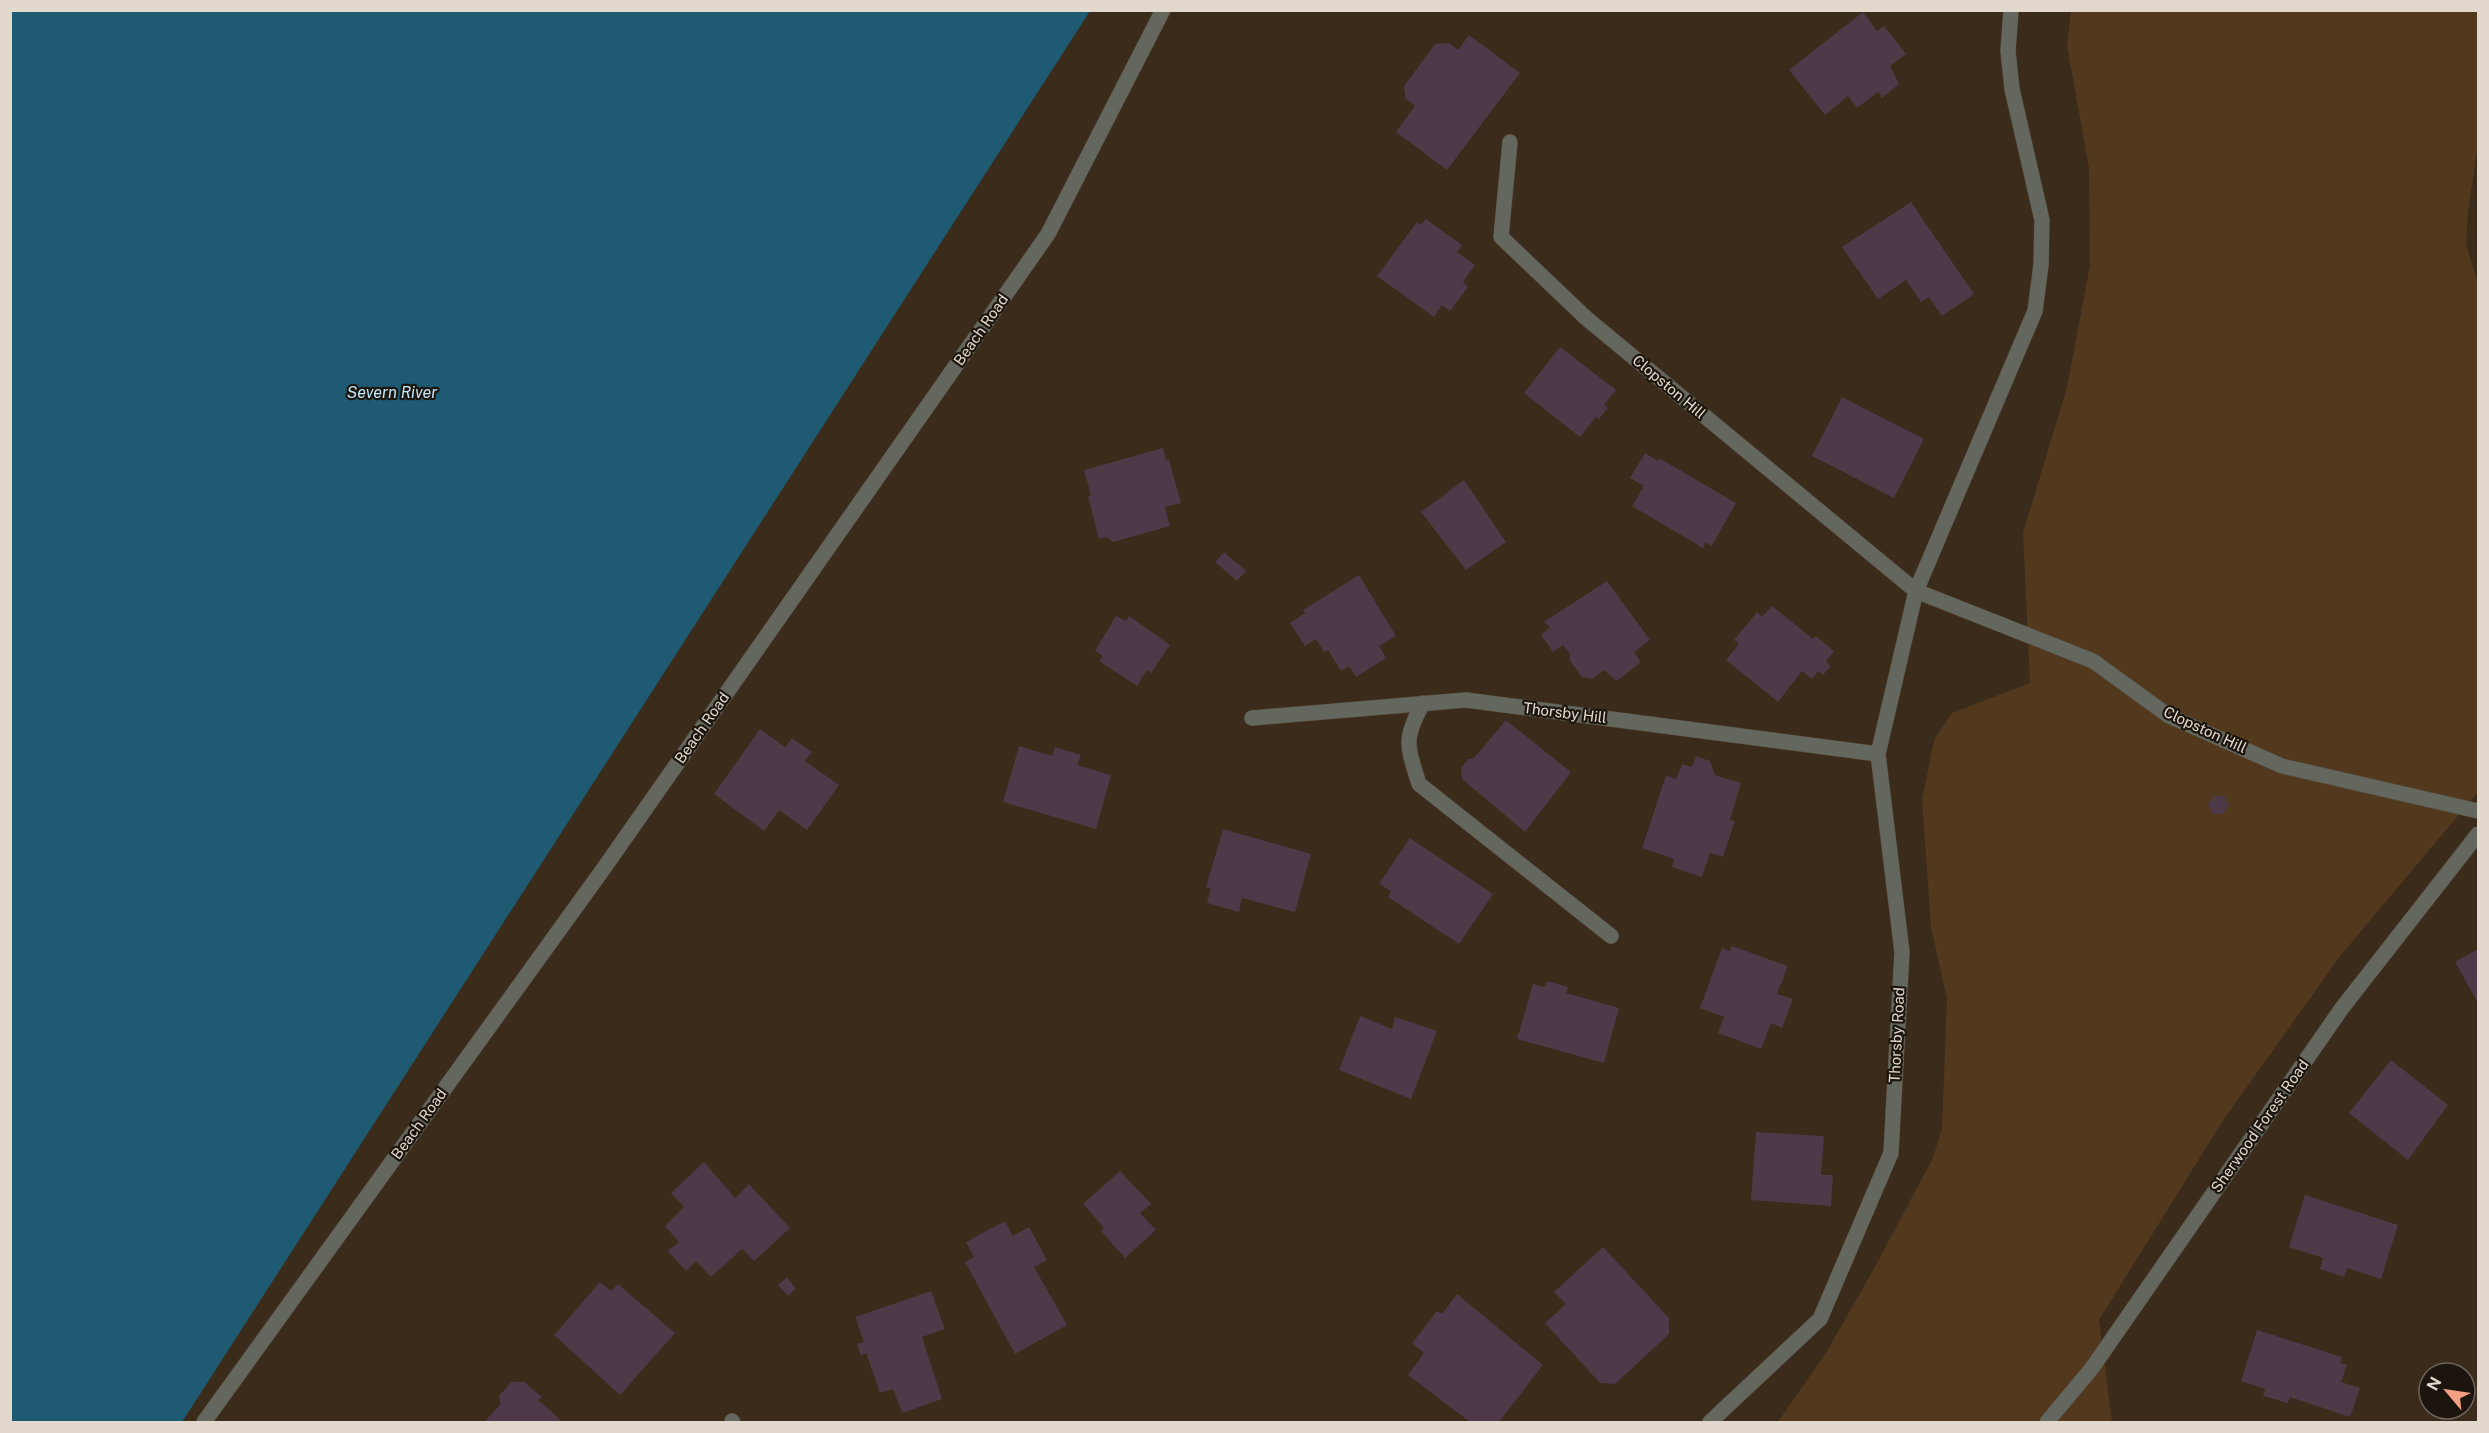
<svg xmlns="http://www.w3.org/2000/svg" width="2489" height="1433" font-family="'Public Sans',sans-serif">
<rect width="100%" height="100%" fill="#3a2b1a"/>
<path fill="#52391d" d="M2071 11H2478V145L2468 212 2466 244 2478 283V792L2341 955 2222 1122 2099 1320 2112 1422H1778L1827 1351 1872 1272 1933 1158 1942 1128 1947 1000 1931 927 1922 800 1934 740 1952 713 2030 683 2023 533 2067 387 2090 265 2089 168 2067 45Z"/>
<path fill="#1f5a73" d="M10 11H1090L182 1422H11Z"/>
<path fill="#4d3948" d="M1863 12 1877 31 1884 26 1906 54 1890 66 1899 84 1882 98 1878 92 1857 108 1848 96 1825 115 1789 70Z
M1469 35 1520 73 1447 170 1396 132 1415 106 1406 99 1404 86 1435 44 1449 43 1458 50Z
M1911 202 1974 294 1942 316 1929 297 1921 302 1906 280 1878 299 1842 247Z
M1426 219 1462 245 1457 252 1475 265 1463 282 1468 287 1450 311 1442 305 1434 317 1377 276 1417 222 1421 225Z
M1560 347 1616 390 1604 405 1608 408 1599 419 1596 417 1580 437 1524 393Z
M1842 397 1924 439 1894 498 1812 456Z
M1163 448 1166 460H1169L1181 503 1165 507 1170 526 1113 542 1106 537 1099 539 1088 496 1091 495 1084 470Z
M1645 453 1658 461 1659 458 1736 503 1712 546 1705 542 1703 548 1632 506 1644 486 1630 478Z
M1464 480 1506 542 1466 570 1421 512Z
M1224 552 1246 571 1237 581 1215 562Z
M1359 575 1396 636 1379 646 1386 658 1356 677 1349 666 1341 671 1328 650 1324 652 1316 639 1305 646 1290 623 1305 613 1303 610Z
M1607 581 1650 640 1634 652 1641 662 1617 681 1604 670 1593 679 1582 677 1570 661V654L1563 645 1553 652 1541 635 1550 627 1544 622Z
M1772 606 1813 639 1816 636 1834 651 1826 661 1831 666 1823 675 1818 671 1812 679 1802 671 1778 702 1726 660 1739 644 1734 640 1757 612 1762 617Z
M1116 616 1126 621 1129 616 1170 645 1151 673 1147 670 1137 686 1099 661 1103 656 1095 651Z
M1506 720 1571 772 1525 832 1462 779 1461 768 1468 759 1474 758Z
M760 729 785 747 792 738 812 752 805 761 839 785 807 830 779 810 764 831 714 794Z
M1019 746 1052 756 1055 747 1081 755 1077 765 1111 775 1096 829 1003 802Z
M1696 756 1710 761 1715 775 1741 783 1730 820 1735 821 1723 857 1710 853 1702 877 1672 867 1674 859 1642 848 1666 775 1676 779 1682 764 1692 767Z
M2214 796H2224L2229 805 2223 814H2213L2208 804Z
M1223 829 1311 854 1295 912 1242 898 1239 912 1207 903 1211 889 1206 887Z
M1410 838 1493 894 1459 944 1388 897 1391 891 1379 884Z
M1732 946 1788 966 1777 994 1793 999 1782 1028 1771 1023 1761 1049 1718 1033 1724 1017 1700 1008 1722 948 1730 951Z
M2478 949V1003L2455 962Z
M1547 981 1568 987 1566 993 1619 1008 1604 1063 1517 1039 1533 984 1545 987Z
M1360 1016 1392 1029 1395 1017 1437 1031 1411 1099 1339 1070Z
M2391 1060 2448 1105 2408 1160 2349 1113Z
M1756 1132 1824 1136 1821 1175H1833L1831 1206 1751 1200Z
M704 1162 735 1198 749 1184 790 1228 754 1261 742 1249 711 1277 696 1261 686 1271 668 1251 679 1242 665 1226 684 1207 671 1193Z
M1120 1171 1151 1204 1140 1213 1156 1230 1125 1258 1101 1231 1104 1228 1083 1204Z
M2305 1195 2398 1225 2381 1279 2347 1268 2344 1277 2320 1269 2323 1258 2289 1247Z
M1005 1221 1013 1236 1029 1227 1047 1260 1034 1267 1067 1325 1015 1354 965 1262 974 1257 966 1242Z
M1603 1247 1669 1318V1334L1615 1384 1600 1383 1545 1323 1566 1304 1554 1292Z
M787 1277 796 1289 788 1296 778 1285Z
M600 1282 611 1291 618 1284 675 1333 620 1395 554 1335Z
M931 1291 945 1329 922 1337 942 1399 902 1413 893 1389 880 1393 866 1353 861 1356 857 1344 864 1342 855 1317Z
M1457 1294 1543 1365 1499 1422H1470L1408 1375 1424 1353 1412 1343 1437 1311 1442 1314Z
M2257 1330 2342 1357 2340 1363 2347 1365 2341 1382 2360 1388 2350 1417 2290 1397 2288 1403 2263 1396 2265 1389 2241 1381Z
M511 1382H524L542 1397 538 1400 563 1422H484L500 1405 499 1396Z"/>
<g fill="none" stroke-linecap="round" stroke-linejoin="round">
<defs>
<path id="service" d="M1423 703C1403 740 1407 745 1419 784L1611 936
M732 1421 733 1422"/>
<path id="minor" d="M1510 142 1501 237 1586 318 1916 591 2093 661 2169 716 2282 766 2478 811
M1252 718 1466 700 1878 754
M204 1422 604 868 1048 234 1163 10
M1710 1422 1820 1319 1891 1153 1902 952 1878 754 1916 591 2035 311 2041 265 2042 220 2012 89 2008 51 2011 10
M2047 1422 2092 1368 2342 1008 2478 834"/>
</defs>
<use href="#service" stroke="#554737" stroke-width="16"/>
<use href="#minor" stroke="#554737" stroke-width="16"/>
<use href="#service" stroke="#63675e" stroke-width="15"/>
<use href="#minor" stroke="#63675e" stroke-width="15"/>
</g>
<g text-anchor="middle" stroke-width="4.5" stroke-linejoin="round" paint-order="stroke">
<g font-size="15" fill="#e2d8ce" stroke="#1c150d">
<text transform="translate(981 330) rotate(-55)" y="5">Beach Road</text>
<text transform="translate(1669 387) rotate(40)" y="5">Clopston Hill</text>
<text transform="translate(1565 713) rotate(7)" y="5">Thorsby Hill</text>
<text transform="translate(702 728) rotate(-55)" y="5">Beach Road</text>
<text transform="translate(2205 730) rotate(25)" y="5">Clopston Hill</text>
<text transform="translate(1897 1035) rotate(-87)" y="5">Thorsby Road</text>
<text transform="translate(419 1124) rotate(-54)" y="5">Beach Road</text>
<text transform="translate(2260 1126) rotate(-55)" y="5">Sherwood Forest Road</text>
</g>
<g font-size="16" font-style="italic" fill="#c2e9fc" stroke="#1c150d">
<text x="392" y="398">Severn River</text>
</g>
</g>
<rect width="2489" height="1433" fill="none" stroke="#e2d8ce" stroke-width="24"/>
<g transform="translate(2447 1391) rotate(299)"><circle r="28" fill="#1c150d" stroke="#6b635a" stroke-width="1.5"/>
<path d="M0-4.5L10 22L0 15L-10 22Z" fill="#f3a082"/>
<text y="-9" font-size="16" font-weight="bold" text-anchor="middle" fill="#e2d8ce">N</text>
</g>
</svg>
